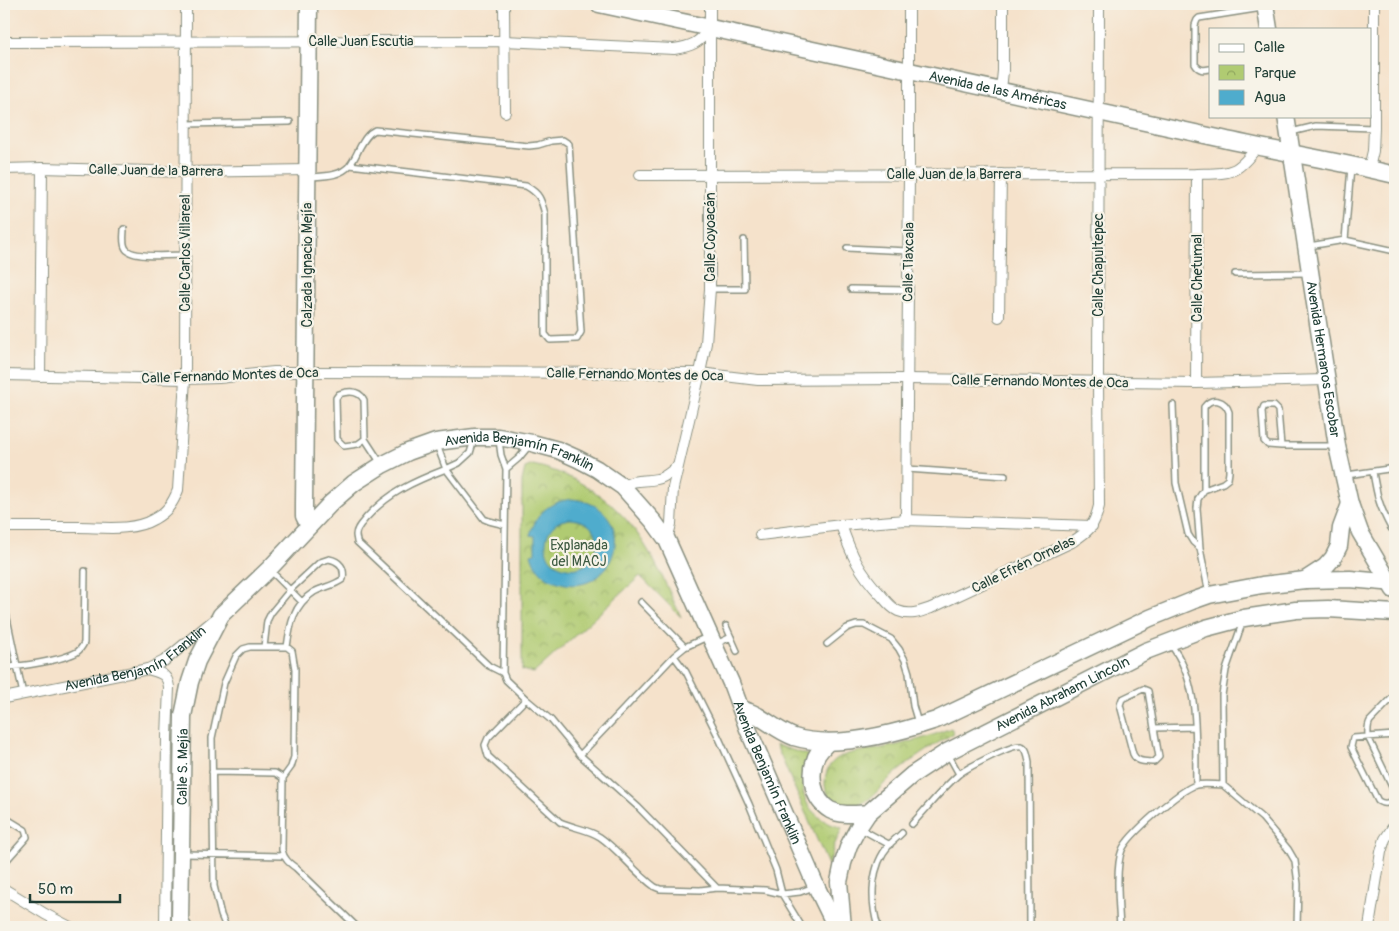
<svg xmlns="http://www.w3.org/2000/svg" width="1399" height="931" font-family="Pangolin,sans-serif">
<defs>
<pattern id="park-crowns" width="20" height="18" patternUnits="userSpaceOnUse" patternTransform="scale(1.25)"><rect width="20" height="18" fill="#b0cb72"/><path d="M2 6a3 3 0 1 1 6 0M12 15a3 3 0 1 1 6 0" fill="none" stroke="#8fa65e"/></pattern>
</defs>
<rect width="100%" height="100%" fill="#f7f3e8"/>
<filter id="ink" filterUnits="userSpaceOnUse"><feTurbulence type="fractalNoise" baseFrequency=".02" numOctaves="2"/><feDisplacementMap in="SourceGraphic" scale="10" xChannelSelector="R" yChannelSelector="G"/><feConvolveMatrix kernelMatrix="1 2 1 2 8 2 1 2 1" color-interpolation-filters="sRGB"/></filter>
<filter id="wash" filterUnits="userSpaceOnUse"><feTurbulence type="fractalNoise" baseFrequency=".0096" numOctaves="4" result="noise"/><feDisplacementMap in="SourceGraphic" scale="20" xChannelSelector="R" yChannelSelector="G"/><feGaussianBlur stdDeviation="1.12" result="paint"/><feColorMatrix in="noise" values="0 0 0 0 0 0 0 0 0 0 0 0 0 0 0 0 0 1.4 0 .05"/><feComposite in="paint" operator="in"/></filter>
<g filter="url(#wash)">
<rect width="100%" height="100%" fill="#f5e2cb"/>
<path fill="url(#park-crowns)" stroke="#688453" d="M533 465C576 474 617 502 641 539 657 563 669 591 681 617L640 576 534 673 522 670V481L525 468Z
M951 728 954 733C931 747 909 761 889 779 881 786 873 798 864 802 856 806 847 809 838 805 831 801 825 792 825 784 825 773 828 764 838 758 851 751 868 751 882 748 908 743 927 738 951 728Z
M776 745 808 755C800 784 798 806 828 823 832 825 838 826 842 828L834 846 829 865H828Z"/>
<path fill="#4faccd" stroke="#377480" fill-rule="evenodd" d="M572 499C646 507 615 605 555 581 543 577 534 567 531 554L535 553V536L530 535C537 512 549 502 572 499ZM570 519C613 522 600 574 567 568 562 567 557 565 553 562 541 551 545 529 559 522 562 520 566 520 570 519Z"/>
</g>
<g filter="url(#ink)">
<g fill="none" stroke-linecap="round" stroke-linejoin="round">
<defs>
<path id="lane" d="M1210 69C1204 70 1199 71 1195 64V25L1197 20 1199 18 1262 8
M186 124 290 122
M1291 132 1316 126 1374 128
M309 177C323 176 340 177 350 165 354 160 357 153 360 147 364 140 368 133 375 130L529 146 538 145 551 141 563 140 569 144 581 332 577 339 550 340 545 334V214C541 199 540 194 526 186L350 165
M124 229C124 235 122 244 126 249 133 259 172 255 185 255
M1345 240 1395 251
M1309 246 1345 240 1351 167
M847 248 908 251
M1235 274 1309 273
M710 289H745L744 240
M851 289 908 290
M1173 405 1176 483 1188 534 1193 542 1200 548
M365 439 358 444 344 446 337 439 336 398 339 394C348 391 359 390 364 400L365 439 380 462
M474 440 470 453 459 463 446 469 484 519 489 521 505 525
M499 440 501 455 506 469 503 673 506 680 526 699 551 720 580 755 638 807 717 888 765 890 782 894 800 892 814 887
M437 445 446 469C415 481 389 492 366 518 362 523 356 528 356 535 356 537 357 540 357 542L489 666 503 673
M1281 446 1268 445 1264 441 1262 411 1264 406H1274L1278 410 1281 446H1333
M506 469 519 458 528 447
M907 469 1005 476
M1373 472C1377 496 1379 506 1391 528
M1347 475 1395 468
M1204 490 1223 483 1228 479 1229 472V412C1225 400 1212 396 1204 407V490L1198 499 1197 508 1200 548 1209 594
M329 559C340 561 345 568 343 579 334 586 323 587 314 592 293 605 290 625 287 647H264L267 621 271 613 290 590 320 562Z
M271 571 302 602
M641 602 685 647
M4 604 23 694
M726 626 737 651
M716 644 731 637
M827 644 847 628 856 625H864L891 639 899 649 905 660 909 673 913 706 918 723
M1170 644C1201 682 1195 738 1196 785
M287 647 292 651 295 669 294 757 291 767 283 778 282 850C284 859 289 863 296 868L357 927
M674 656 686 672 718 736 749 804 776 870 782 894 802 927
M4 667C20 667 63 660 77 652 80 650 82 647 84 643L85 571
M1395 695 1370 721C1367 726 1368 731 1368 737L1395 793
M526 699 488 738 485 745 488 756 560 822C573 828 588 829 600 837 619 850 635 873 655 887L660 889 700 890 717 888
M1154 728 1148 691 1143 689 1122 699 1120 705 1133 754C1137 763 1146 761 1154 762L1159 757 1154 728 1195 727
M1395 735 1353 738 1351 747 1378 801C1385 805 1389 803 1395 799
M948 754 959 774
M580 755 674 656 685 647 707 637
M212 772 275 773 283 778
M1223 785 1222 695 1226 670 1243 621
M4 818 7 819 25 830 27 837 4 863
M912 824C927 808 941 790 958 775 965 769 1012 744 1021 746 1027 747 1028 756 1029 762L1030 927
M861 829 890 845
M184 854 283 856
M226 927 221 915 214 886 212 738 224 683 236 656 243 649 250 647H264
M878 927C870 900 870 866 890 844 894 840 898 837 902 833
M1120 927C1119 908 1115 867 1122 850 1128 835 1180 790 1196 785 1204 783 1215 785 1223 785L1262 818 1288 849 1295 861 1298 884 1297 927"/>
<g id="street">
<path d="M504 4 505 112"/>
<path d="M4 42 504 41 674 49C693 46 698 43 710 29"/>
<path d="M1001 90 1003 71V4"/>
<path d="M1369 168 1373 151 1374 128V4"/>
<path d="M4 169 42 168 186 172 307 170"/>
<path d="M640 175 1197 174C1231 173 1236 175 1257 147"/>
<path d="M999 317 1001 174"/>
<path d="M4 375 185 379 219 378 274 372H306L700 373 758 380 907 379 1196 383 1326 380"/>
<path d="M40 376 42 168"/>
<path d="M1196 383 1197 174"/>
<path d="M623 487C635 478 643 482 657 479 665 478 671 471 677 467"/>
<path d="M906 520 909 174V4"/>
<path d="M841 525C851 554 859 572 881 595 886 601 891 608 898 611 910 616 920 612 931 608L1072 542C1089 531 1094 527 1099 506L1098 381 1099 4"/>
<path d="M4 527C28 527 53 527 78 527 102 527 132 532 154 519 167 512 173 503 178 490L185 379 186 4"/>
<path d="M760 535 841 525 906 520 1092 526"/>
<path d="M667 540 671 524 673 488 700 373 706 343 710 289V4"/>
<path d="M148 669C160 673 167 673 169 687L167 737 165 927"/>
<path id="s1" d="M4 698 148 669 164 661 214 620"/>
<path d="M4 889 45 914 70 927"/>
<path d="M1369 927 1381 852 1385 839 1395 824"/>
</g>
<g id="primary">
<path d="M309 4 304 504V516L309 526"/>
<path id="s2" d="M599 4C807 49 1015 93 1223 139 1280 152 1338 161 1395 175"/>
<path d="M1265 4 1269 29"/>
<path id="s3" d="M1286 116 1337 446 1350 504 1360 532 1394 590"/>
<path d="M1305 580 1325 567 1333 558 1339 546 1341 528 1350 504"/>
<path d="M741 708C746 711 753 713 758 716 770 723 780 732 794 737 835 750 897 733 936 720L1150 618 1192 601 1209 595 1262 585 1305 580 1350 579 1395 583"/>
<path d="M828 742C823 747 819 751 816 757 809 775 812 799 830 810 842 816 855 814 868 813"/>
<path id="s4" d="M183 927 180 922 183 716 190 682 197 661 221 615 269 569 331 503 354 483 382 465 408 452 436 442 475 437H498L532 443 558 450 578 459 597 469 623 487 654 522 667 540 731 683 748 729 816 886 836 927"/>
<path id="s5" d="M843 927 839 882 843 863 849 845 858 828 868 813 912 775 947 752 1146 651 1206 628 1244 618 1296 610 1328 609 1395 613"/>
</g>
</defs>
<use href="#lane" stroke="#8a9080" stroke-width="8"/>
<use href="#street" stroke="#8a9080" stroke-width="12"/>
<use href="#primary" stroke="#8a9080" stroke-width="19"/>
<use href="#lane" stroke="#fff" stroke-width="5"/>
<use href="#street" stroke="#fff" stroke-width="10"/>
<use href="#primary" stroke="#fff" stroke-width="16"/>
</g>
</g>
<g text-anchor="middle" stroke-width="4.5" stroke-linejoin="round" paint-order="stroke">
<g font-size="14" fill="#1f3d34" stroke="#f7f3e8">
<text x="361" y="46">Calle Juan Escutia</text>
<text dy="5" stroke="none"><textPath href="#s2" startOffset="408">Avenida de las Américas</textPath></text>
<text transform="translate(156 170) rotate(1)" y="5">Calle Juan de la Barrera</text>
<text x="954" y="179">Calle Juan de la Barrera</text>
<text transform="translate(710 237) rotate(-90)" y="5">Calle Coyoacán</text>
<text transform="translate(185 253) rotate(-90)" y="5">Calle Carlos Villareal</text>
<text transform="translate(908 262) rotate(-89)" y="5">Calle Tlaxcala</text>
<text transform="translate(307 265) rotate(-90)" y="5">Calzada Ignacio Mejía</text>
<text transform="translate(1098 265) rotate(-90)" y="5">Calle Chapultepec</text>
<text transform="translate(1197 278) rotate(-90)" y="5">Calle Chetumal</text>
<text dy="5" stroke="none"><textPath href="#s3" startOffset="246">Avenida Hermanos Escobar</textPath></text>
<text transform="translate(635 374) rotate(1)" y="5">Calle Fernando Montes de Oca</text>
<text transform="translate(230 375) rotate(-2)" y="5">Calle Fernando Montes de Oca</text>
<text transform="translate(1040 381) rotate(1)" y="5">Calle Fernando Montes de Oca</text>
<text dy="5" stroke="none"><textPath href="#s4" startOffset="686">Avenida Benjamín Franklin</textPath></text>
<text transform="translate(1023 564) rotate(-26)" y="5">Calle Efrén Ornelas</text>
<text dy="5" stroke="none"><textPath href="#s1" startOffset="139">Avenida Benjamín Franklin</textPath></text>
<text dy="5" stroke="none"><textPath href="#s5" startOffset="350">Avenida Abraham Lincoln</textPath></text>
<text dy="5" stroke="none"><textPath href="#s4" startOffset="161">Calle S. Mejía</textPath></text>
<text dy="5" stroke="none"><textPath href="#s4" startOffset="1121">Avenida Benjamín Franklin</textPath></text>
</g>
<g font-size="14" fill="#3c5940" stroke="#f7f3e8">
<text x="579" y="550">Explanada<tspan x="579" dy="16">del MACJ</tspan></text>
</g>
</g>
<rect width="1399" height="931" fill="none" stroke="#f7f3e8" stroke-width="20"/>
<rect x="1209" y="28" width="162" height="90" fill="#f7f3e8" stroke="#a1aaa0"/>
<rect x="1219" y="44" width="25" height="8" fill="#ffffff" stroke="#a1aaa0"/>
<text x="1254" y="52" font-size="15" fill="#1f3d34">Calle</text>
<rect x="1219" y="65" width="25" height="15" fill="url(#park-crowns)" stroke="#a1aaa0"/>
<text x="1254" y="78" font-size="15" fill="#1f3d34">Parque</text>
<rect x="1219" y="90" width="25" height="15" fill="#4faccd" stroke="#a1aaa0"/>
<text x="1254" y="102" font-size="15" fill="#1f3d34">Agua</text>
<path d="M30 894v8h90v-8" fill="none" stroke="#1f3d34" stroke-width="2.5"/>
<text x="38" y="894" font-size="15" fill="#1f3d34" stroke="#f7f3e8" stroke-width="4" paint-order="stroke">50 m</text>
</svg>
